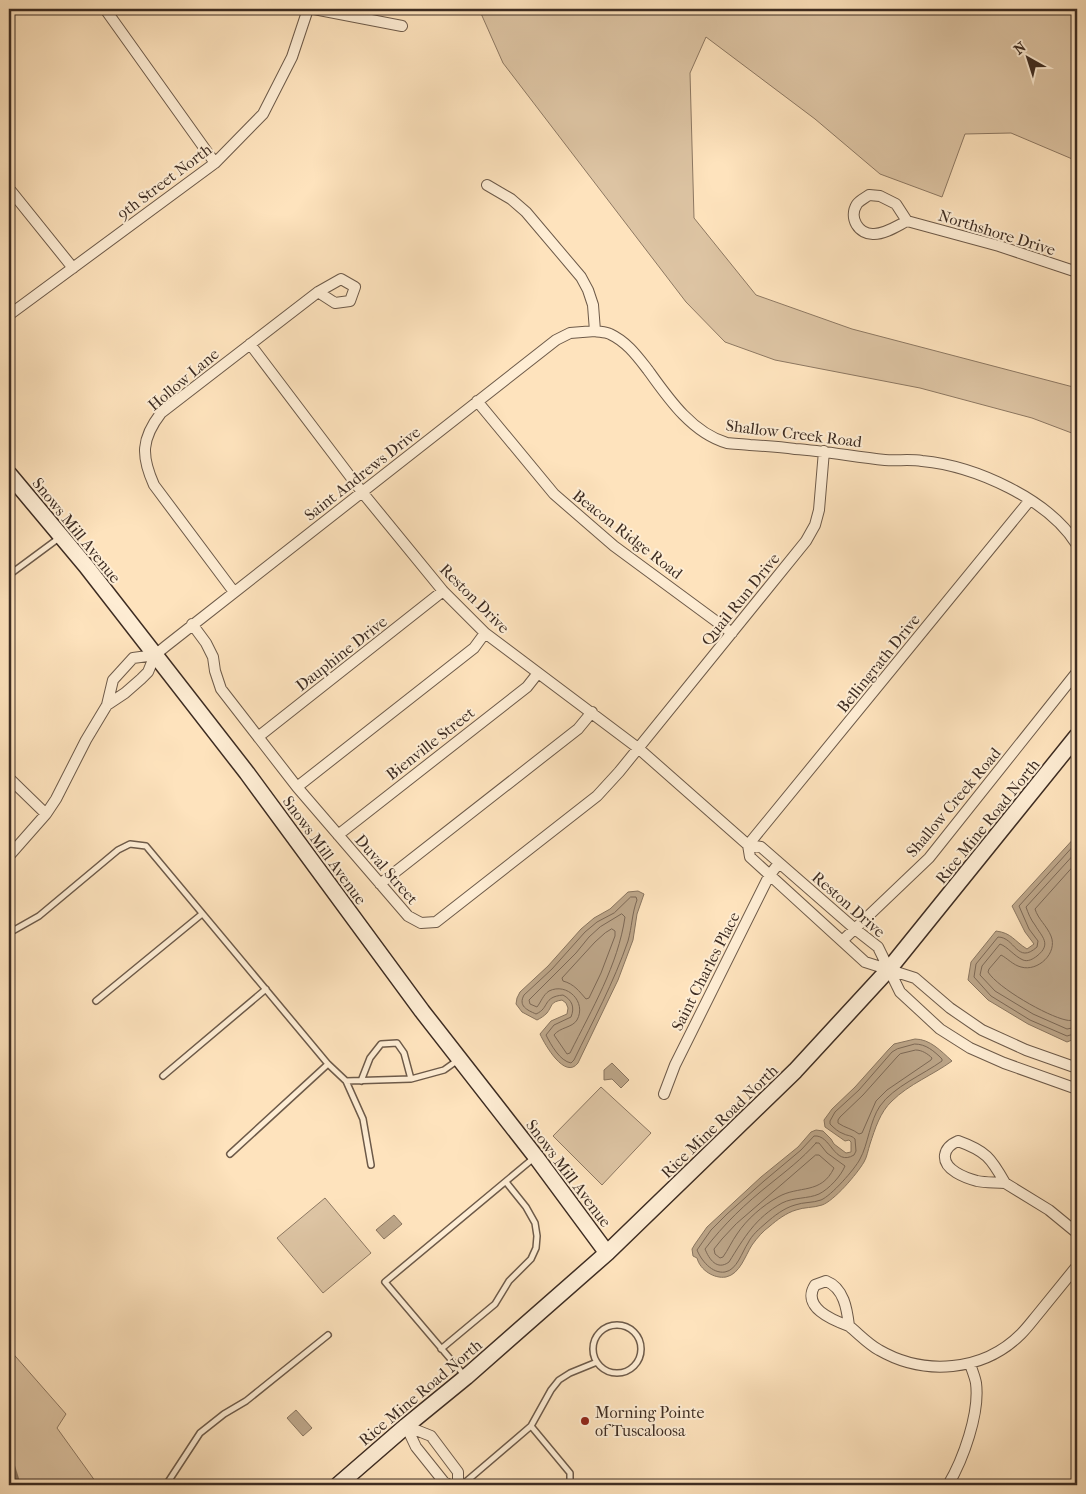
<svg xmlns="http://www.w3.org/2000/svg" width="1086" height="1494" font-family="'IM FELL French Canon',serif">
<rect width="100%" height="100%" fill="#fee3bd"/>
<filter id="stains"><feTurbulence type="fractalNoise" baseFrequency=".004" numOctaves="4"/><feColorMatrix values="0 0 0 0 .2 0 0 0 0 .09 0 0 0 0 .02 0 0 0 .5 -.17"/></filter>
<radialGradient id="worn" r=".72"><stop offset=".6" stop-color="#630" stop-opacity="0"/><stop offset="1" stop-color="#630" stop-opacity=".3"/></radialGradient>
<path fill="#ddc4a3" stroke="#8d7862" d="M479 9H1077V161L1011 133 965 134 942 197 880 174 815 119 706 37 690 73 694 218 756 295 852 329 1077 388V435L1032 418 920 388 775 360 725 342 686 302 503 63Z
M601 1087 651 1133 602 1185 553 1136Z
M325 1198 371 1253 323 1293 277 1238Z
M9 1349 66 1414 57 1428 98 1485H9Z"/>
<path fill="#bca588" stroke="#89755f" d="M1077 835V1038L1067 1042 1028 1024 988 1000 968 980 971 962 996 931C1012 933 1014 941 1027 949L1034 944 1025 932 1012 906Z
M638 891 644 894 637 914 633 940 618 980 578 1063C565 1080 545 1045 540 1034L551 1021 567 1014 568 1008 566 1003 562 1000C550 1002 553 1005 547 1013 544 1016 541 1018 537 1020L522 1012 516 1004 517 998 520 992 548 966 581 929 594 918 610 909 628 892Z
M915 1039C930 1039 941 1051 952 1061 933 1075 909 1084 892 1101 880 1112 875 1129 870 1144 868 1150 867 1157 864 1162 857 1174 834 1201 822 1205 813 1208 804 1207 796 1210 786 1213 777 1220 770 1226 763 1231 757 1238 752 1245 745 1256 740 1274 726 1277 714 1279 700 1270 697 1258L693 1256 692 1249 695 1244 707 1227 761 1177 798 1147 811 1132 816 1130 823 1131 831 1139 834 1144 846 1153 851 1152V1142L849 1140 845 1141 825 1127 824 1120 832 1109 855 1087 889 1049 894 1044Z
M612 1063 629 1080 621 1088 612 1079 604 1080V1070Z
M394 1215 402 1224 384 1239 376 1230Z
M296 1410 312 1428 303 1436 287 1418Z"/>
<g fill="none" stroke-linecap="round" stroke-linejoin="round">
<path stroke="#7c6855" stroke-width="1" d="M1077 842 1019 906 1029 929 1038 941 1037 947C1017 965 1015 937 998 937L976 964 974 977 991 996 1030 1020 1067 1036 1077 1033
M1077 851 1026 907C1028 913 1031 920 1035 925 1042 937 1052 944 1037 956 1033 959 1028 962 1023 960 1014 956 1008 947 1000 944L982 966 980 975 995 991 1033 1014 1067 1029 1077 1027
M1077 862 1035 909C1038 919 1047 926 1051 936 1058 953 1038 972 1021 967 1013 965 1007 958 1001 955L989 969 988 972C998 988 1047 1016 1066 1020 1069 1021 1073 1020 1077 1020
M631 897H636L637 900C632 913 632 927 628 941 614 982 593 1021 574 1060L571 1063C560 1061 551 1045 546 1035L554 1025 571 1017C575 1007 572 1000 563 995 542 997 550 1008 536 1014 527 1010 518 1006 524 995L552 969 585 932 597 922 614 913Z
M622 914 625 917C618 965 592 1009 570 1053L567 1054 554 1035C560 1027 572 1028 577 1020 587 1002 567 982 549 991 543 995 541 1002 537 1007L530 1004 529 1000 576 953 589 937 600 927Z
M612 929 615 931V936L601 973 589 998 586 999C579 991 574 984 563 981L562 978 595 942 605 933Z
M915 1044C926 1044 934 1051 942 1059V1061C924 1074 893 1087 880 1106 870 1120 868 1145 860 1159 855 1169 831 1196 821 1200 813 1203 803 1202 795 1205 784 1208 774 1216 766 1223 759 1229 752 1235 748 1243 742 1252 737 1270 725 1272 712 1274 701 1260 697 1250L711 1230 727 1214 764 1181 801 1150 814 1136C831 1134 834 1167 854 1155L856 1151 855 1139C851 1135 848 1136 844 1134 838 1132 834 1128 830 1124V1121L835 1112 859 1090 892 1052 897 1049Z
M916 1050C922 1050 928 1054 932 1058L931 1060 887 1090 876 1101 862 1133 859 1134C853 1129 845 1128 838 1123V1120L840 1117 863 1095 897 1057 900 1054Z
M816 1143H819L827 1153 845 1166C841 1176 829 1189 819 1194 808 1199 794 1197 782 1203 755 1218 744 1238 729 1262 717 1271 709 1259 705 1249 723 1225 746 1203 770 1184 786 1171 802 1159 816 1143Z
M816 1155H819L834 1168C821 1195 799 1185 778 1197 762 1206 747 1219 737 1234 732 1241 728 1250 723 1257L720 1258 715 1254 714 1249 722 1239 736 1224Z"/>
<path stroke="#89755f" stroke-width="4" d="M9 1453 19 1485"/>
<defs>
<path id="lane" d="M9 575 59 538
M9 933 39 916 118 850 130 844 146 846 328 1064 346 1081 411 1079 444 1070 458 1060
M96 1001 202 914
M163 1076 266 989
M346 1081 363 1119 371 1165
M361 1081 370 1058 381 1044 397 1043 404 1053 411 1079
M230 1154 328 1064
M593 1349a24 24 0 1 1 48 0a24 24 0 1 1-48 0Z
M441 1349 495 1304 509 1281 531 1259 536 1248 537 1236 535 1223 526 1207 506 1182
M464 1375 385 1282 535 1157
M531 1426 570 1473V1485
M166 1485 200 1433 224 1414 246 1401 328 1335
M462 1485 531 1426 551 1390 559 1380 570 1373 597 1362"/>
<path id="street" d="M105 9 215 163
M314 9 402 26
M487 185 511 199 526 212 581 277 588 290 593 305 595 331C600 332 606 332 610 334 627 342 637 356 648 370 668 398 692 433 727 443 734 444 742 444 750 445 765 446 780 447 795 449 825 451 855 457 885 460 897 461 910 459 922 461 975 466 1049 499 1077 545
M11 191 73 268
M869 195 880 196 896 204 907 221C897 226 885 234 874 234 859 235 848 218 857 204 860 200 865 198 869 195Z
M907 221 999 246 1077 272
M9 315 215 163 263 114 292 57 308 9
M250 344 362 492 443 591 485 633 638 748 748 845 761 847 855 929 878 947 900 992 940 1029 970 1048 1004 1063 1077 1089
M477 401 554 494 614 546 732 633
M234 592 154 485C141 456 141 439 161 413L318 292 341 279 355 287 350 301 335 303 318 292
M192 624 206 643 213 657 215 671 221 689 297 787 408 916 421 923 436 922 597 796 619 772 806 541 815 525 819 510 824 451
M107 705 125 693 141 679 148 672 155 655 166 646 556 340 570 333 595 331
M258 737 443 591
M9 778 46 814
M297 787 474 648 485 633
M338 835 527 687 538 673
M748 845 1030 500
M748 845 750 857 865 962 915 978 950 1008 982 1030 1026 1050 1077 1068
M9 856 46 814 56 799 86 740 107 705 113 680 133 658 155 655
M380 884 578 729 592 712
M842 941 929 858 1077 672
M664 1094 675 1065 769 876 779 863
M958 1141C986 1151 991 1158 1005 1183 996 1182 986 1183 977 1181 966 1178 943 1170 945 1155 946 1148 951 1144 958 1141Z
M1005 1183 1049 1210 1077 1233
M826 1281C844 1288 847 1309 849 1326 832 1320 801 1307 815 1285Z
M849 1326C859 1334 868 1344 879 1350 924 1376 983 1372 1021 1334 1027 1328 1033 1320 1038 1314 1051 1298 1064 1282 1077 1266
M406 1426 431 1436 458 1472V1485
M406 1426 416 1447 444 1482 450 1485
M948 1485C963 1460 980 1413 976 1383 975 1377 972 1370 970 1364"/>
<path id="secondary" d="M9 474 86 566 247 773 422 1011 536 1157 607 1253
M338 1485 406 1426 466 1377 607 1253 795 1071 889 969 1077 736"/>
</defs>
<use href="#lane" stroke="#6d5a49" stroke-width="8"/>
<use href="#street" stroke="#6d5a49" stroke-width="12"/>
<use href="#secondary" stroke="#3d2c22" stroke-width="18"/>
<use href="#lane" stroke="#feedd4" stroke-width="5"/>
<use href="#street" stroke="#feedd4" stroke-width="10"/>
<use href="#secondary" stroke="#feedd4" stroke-width="15"/>
</g>
<circle fill="#8f2418" stroke="#feedd4" stroke-width="2" cx="585" cy="1421" r="5"/>
<g text-anchor="middle" stroke-width="4" stroke-linejoin="round" paint-order="stroke">
<g font-size="16" fill="#3d2c22" stroke="#feedd4">
<text transform="translate(164 181) rotate(-37)" y="6">9th Street North</text>
<text transform="translate(997 232) rotate(17)" y="6">Northshore Drive</text>
<text transform="translate(183 379) rotate(-40)" y="6">Hollow Lane</text>
<text transform="translate(794 433) rotate(7)" y="6">Shallow Creek Road</text>
<text transform="translate(362 473) rotate(-38)" y="6">Saint Andrews Drive</text>
<text transform="translate(77 530) rotate(51)" y="6">Snows Mill Avenue</text>
<text transform="translate(628 534) rotate(38)" y="6">Beacon Ridge Road</text>
<text transform="translate(475 598) rotate(45)" y="6">Reston Drive</text>
<text transform="translate(740 599) rotate(-51)" y="6">Quail Run Drive</text>
<text transform="translate(341 653) rotate(-38)" y="6">Dauphine Drive</text>
<text transform="translate(878 663) rotate(-51)" y="6">Bellingrath Drive</text>
<text transform="translate(430 743) rotate(-38)" y="6">Bienville Street</text>
<text transform="translate(953 802) rotate(-50)" y="6">Shallow Creek Road</text>
<text transform="translate(987 821) rotate(-51)" y="6">Rice Mine Road North</text>
<text transform="translate(325 850) rotate(54)" y="6">Snows Mill Avenue</text>
<text transform="translate(387 869) rotate(49)" y="6">Duval Street</text>
<text transform="translate(849 904) rotate(41)" y="6">Reston Drive</text>
<text transform="translate(705 971) rotate(-63)" y="6">Saint Charles Place</text>
<text transform="translate(719 1121) rotate(-44)" y="6">Rice Mine Road North</text>
<text transform="translate(569 1173) rotate(53)" y="6">Snows Mill Avenue</text>
<text transform="translate(420 1392) rotate(-40)" y="6">Rice Mine Road North</text>
</g>
<g font-size="16" fill="#3d2c22" stroke="#feedd4" text-anchor="start">
<text x="595" y="1418">Morning Pointe<tspan x="595" dy="18">of Tuscaloosa</tspan></text>
</g>
</g>
<rect width="1086" height="1494" fill="none" stroke="#fee3bd" stroke-width="30"/>
<rect x="10" y="10" width="1066" height="1474" fill="none" stroke="#3d2c22" stroke-width="2.5"/>
<rect x="15" y="15" width="1056" height="1464" fill="none" stroke="#3d2c22"/>
<g transform="translate(1028 58) rotate(321)" stroke="#feedd4" stroke-width="4" paint-order="stroke">
<path d="M0-4L9 19L0 12L-9 19Z" fill="#3d2c22"/>
<text y="-8" font-size="14" font-weight="bold" text-anchor="middle" fill="#3d2c22">N</text>
</g>
<rect width="100%" height="100%" filter="url(#stains)"/>
<rect width="100%" height="100%" fill="url(#worn)"/>
</svg>
